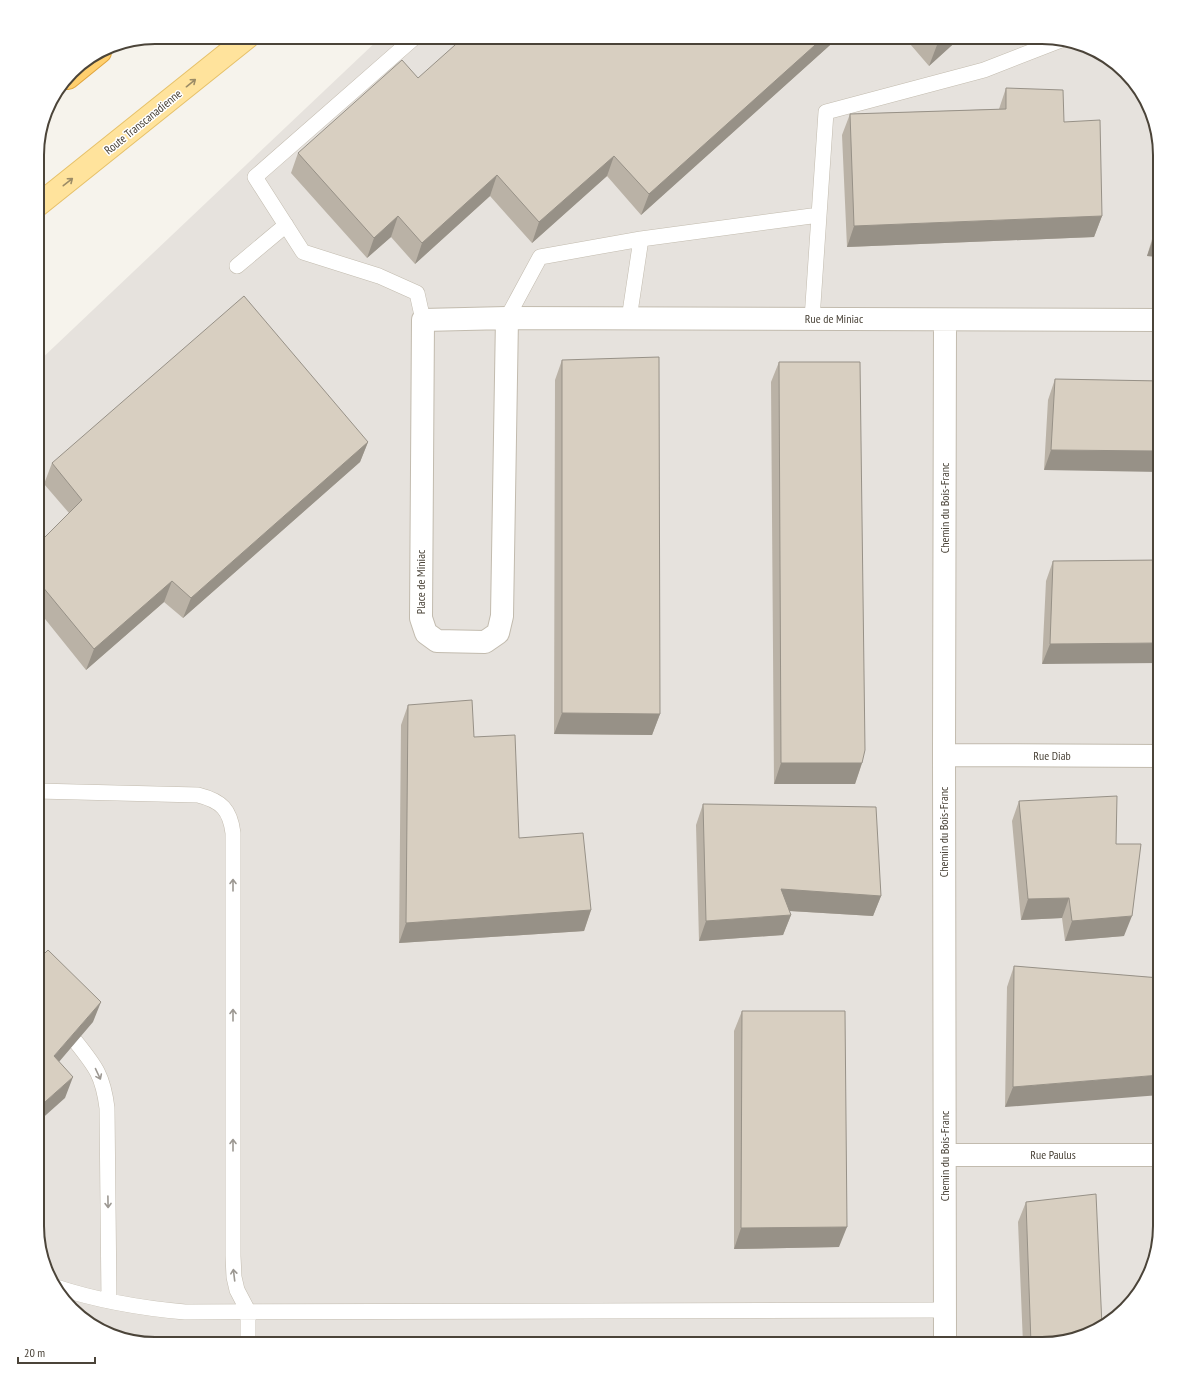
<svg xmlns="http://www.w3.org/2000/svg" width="1197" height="1381" font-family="'PT Sans Narrow',sans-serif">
<rect width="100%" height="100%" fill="#f6f3ec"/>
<path fill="#e6e2dd" d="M381 37H1050L1094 49 1136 83 1154 117 1160 155V1226L1148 1278 1114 1320 1080 1338 1042 1344H155L103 1332 61 1298 43 1264 37 1226V363Z"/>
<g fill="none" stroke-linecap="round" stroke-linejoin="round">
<defs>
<path id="lane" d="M415 37 255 177 303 252 379 276 417 293 423 320
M237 266 286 225
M507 318 540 257 641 239
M629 319 641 239 819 215
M812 319 826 112 984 70 1061 40
M37 791 198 795C222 801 230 810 233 833V1256L234 1277 237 1290 248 1311V1344
M76 1042C96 1067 103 1076 107 1108L109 1301
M56 1287C99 1301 139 1308 185 1312L945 1310"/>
<path id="street" d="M507 318 502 616 498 633 485 642 437 641 426 633 421 618 423 320 507 318 1160 320
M944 755 1160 756
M945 1155H1160
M945 1344 944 755 945 320"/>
<path id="primary" d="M37 206 248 37"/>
<path id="highway" d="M68 78 100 52"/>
</defs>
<use href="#lane" stroke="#c2bbae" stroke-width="16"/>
<use href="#street" stroke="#c2bbae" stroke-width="24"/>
<use href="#primary" stroke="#e6c16a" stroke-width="24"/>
<use href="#highway" stroke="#e0a43c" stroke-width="24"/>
<use href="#lane" stroke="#fff" stroke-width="15"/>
<use href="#street" stroke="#fff" stroke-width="22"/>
<use href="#primary" stroke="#ffe39c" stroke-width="22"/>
<use href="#highway" stroke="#ffcf6e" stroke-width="22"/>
</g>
<path fill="#bab2a6" d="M839 37 641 215 607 176 532 243 490 196 415 264 391 237 367 258 291 173 298 153 418 78Z
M904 37H961L929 66Z
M1006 88 1064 122 1102 216 1094 237 847 247 842 135 850 114 999 109Z
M1160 212V257L1147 256Z
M562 360 660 714 652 735 554 734 555 380Z
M779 362 862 763 855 784H774L771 382Z
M1055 379 1160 381 1044 470 1048 400Z
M368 442 360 462 183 618 164 602 86 670 37 609V545L69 513 44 484 52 463Z
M1160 560 1042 664 1046 581 1053 561Z
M408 705 474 737 519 838 591 910 584 931 399 943 401 725Z
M1019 801 1116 844 1124 936 1065 941 1062 918 1021 920 1012 821Z
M703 804 881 896 873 916 789 911 791 915 783 935 699 941 696 825Z
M1014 966 1160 978 1005 1107 1007 987Z
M742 1011 839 1247 734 1249V1031Z
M1026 1202 1042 1344H1023L1018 1222Z
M1160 1214V1226L1153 1258V1233Z"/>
<path fill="#979187" d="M824 37H839L641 215 649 194Z
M946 37H961L929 66 937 45Z
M614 156 607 176 532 243 539 222Z
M497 175 490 196 415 264 422 243Z
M398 216 391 237 367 258 374 238Z
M1102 216 1094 237 847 247 854 226Z
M1154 236H1160V257L1147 256Z
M368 442 360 462 183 618 191 598Z
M1051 450 1160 451V472L1044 470Z
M172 581 164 602 86 670 94 649Z
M1160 643V663L1042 664 1050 644Z
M562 713 660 714 652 735 554 734Z
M781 763H862L855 784H774Z
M781 889 881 896 873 916 774 910Z
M1069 898 1062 918 1021 920 1028 899Z
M591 910 584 931 399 943 406 923Z
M791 915 783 935 699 941 706 921Z
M1132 916 1124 936 1065 941 1072 921Z
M101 1002 93 1022 47 1076 54 1056Z
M1160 1075V1095L1005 1107 1013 1087Z
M73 1077 65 1098 37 1123V1109Z
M847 1227 839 1247 734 1249 741 1228Z"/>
<path fill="#d8cfc1" stroke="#979187" d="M464 37H824L649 194 614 156 539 222 497 175 422 243 398 216 374 238 298 153 402 60 418 78Z
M930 37H946L937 45Z
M1006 88 1063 90 1064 122 1100 120 1102 216 854 226 850 114 1006 109Z
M1160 217V236H1154Z
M244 296 368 442 191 598 172 581 94 649 37 580V545L82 500 52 463Z
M659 357 660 714 562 713V360Z
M779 362H860L865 750 862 763H781Z
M1055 379 1160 381V451L1051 450Z
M1160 560V643L1050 644 1053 561Z
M472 700 474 737 515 735 519 838 583 833 591 910 406 923 408 705Z
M1117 796 1116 844H1141L1132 916 1072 921 1069 898 1028 899 1019 801Z
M703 804 876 807 881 896 781 889 791 915 706 921Z
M48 950 101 1002 54 1056 73 1077 37 1109V961Z
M1014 966 1160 978V1075L1013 1087Z
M742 1011H845L847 1227 741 1228Z
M1096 1194 1102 1326 1080 1338 1042 1344H1031L1026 1202Z"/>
<defs><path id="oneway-shaft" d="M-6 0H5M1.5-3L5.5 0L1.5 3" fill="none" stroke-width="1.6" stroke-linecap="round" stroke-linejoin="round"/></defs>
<g stroke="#9c8c66">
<use href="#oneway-shaft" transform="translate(191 83) rotate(-39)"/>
<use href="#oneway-shaft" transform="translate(68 182) rotate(-38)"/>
</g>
<g stroke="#9c9892">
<use href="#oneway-shaft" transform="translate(233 885) rotate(-90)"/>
<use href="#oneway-shaft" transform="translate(233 1015) rotate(-90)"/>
<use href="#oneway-shaft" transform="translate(98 1074) rotate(65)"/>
<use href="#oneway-shaft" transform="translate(233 1145) rotate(-90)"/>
<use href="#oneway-shaft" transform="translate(108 1202) rotate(89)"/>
<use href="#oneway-shaft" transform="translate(234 1275) rotate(-97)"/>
</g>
<g text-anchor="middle" stroke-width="3" stroke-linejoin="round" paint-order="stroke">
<g font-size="12" fill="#4b4439" stroke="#fff">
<text transform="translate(143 122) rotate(-39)" y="4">Route Transcanadienne</text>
<text x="834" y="323">Rue de Miniac</text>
<text transform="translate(945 508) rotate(-90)" y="4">Chemin du Bois-Franc</text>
<text transform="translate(421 582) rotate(-90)" y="4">Place de Miniac</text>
<text x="1052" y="760">Rue Diab</text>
<text transform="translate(944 832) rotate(-90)" y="4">Chemin du Bois-Franc</text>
<text x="1053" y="1159">Rue Paulus</text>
<text transform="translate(945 1156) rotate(-90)" y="4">Chemin du Bois-Franc</text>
</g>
</g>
<path d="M0 0H1197V1381H0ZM155 44H1042A111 111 0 0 1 1153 155V1226A111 111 0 0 1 1042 1337H155A111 111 0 0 1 44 1226V155A111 111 0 0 1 155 44Z" fill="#fff" fill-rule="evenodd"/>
<path fill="none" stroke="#4b4439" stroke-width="2" d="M155 44H1042A111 111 0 0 1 1153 155V1226A111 111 0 0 1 1042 1337H155A111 111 0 0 1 44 1226V155A111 111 0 0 1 155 44Z"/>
<path d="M18 1357v6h77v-6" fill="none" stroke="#4b4439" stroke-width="2"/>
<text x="24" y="1357" font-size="12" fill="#4b4439" stroke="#ffffff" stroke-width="3" paint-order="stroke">20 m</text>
</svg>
